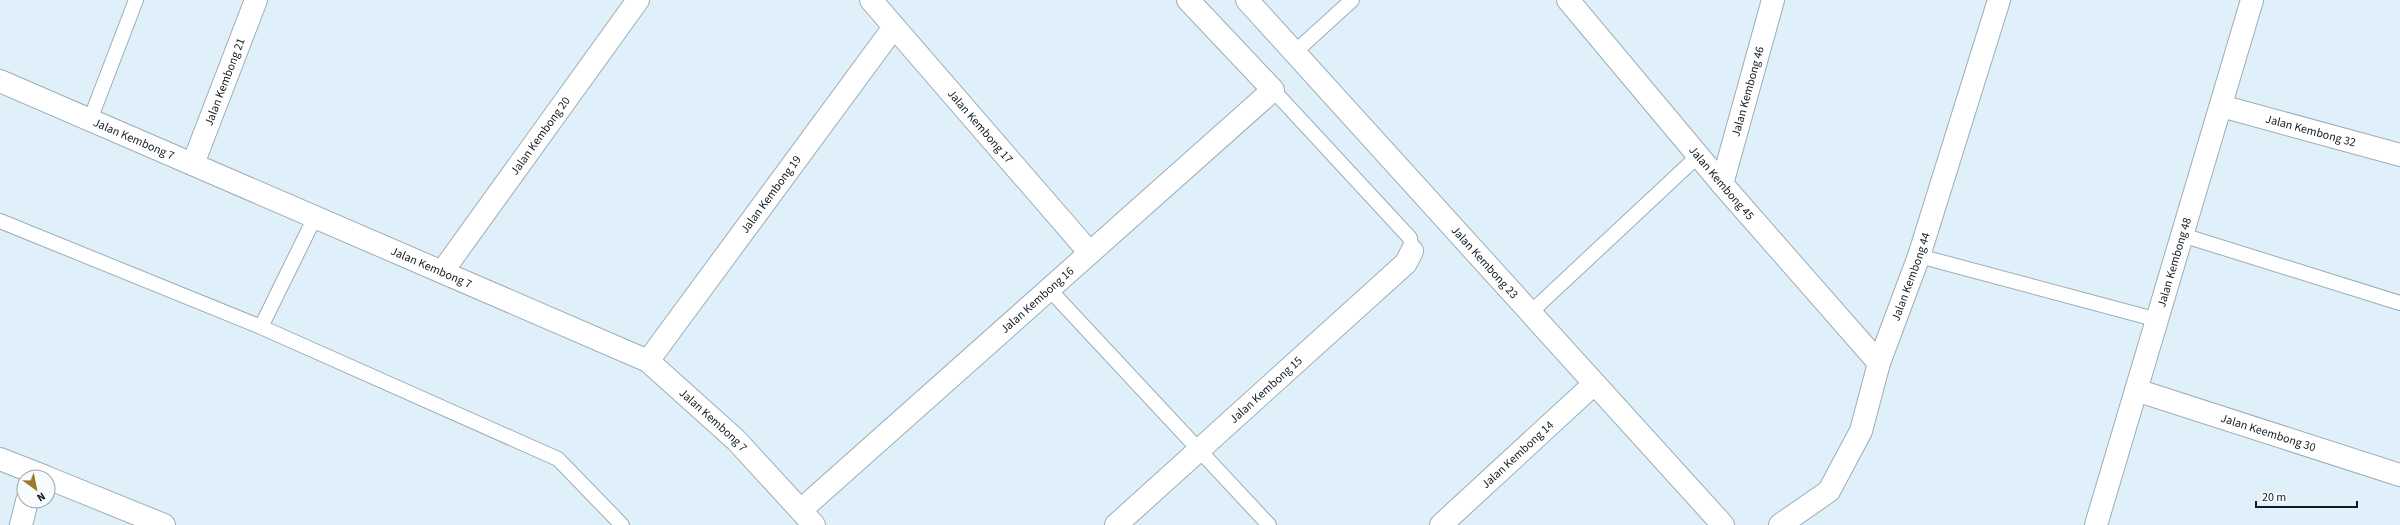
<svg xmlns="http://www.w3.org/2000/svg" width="2400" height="525" font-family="'Source Sans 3',sans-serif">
<rect width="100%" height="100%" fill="#dff0fa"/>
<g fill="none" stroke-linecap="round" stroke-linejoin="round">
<defs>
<path id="service" d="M1295 52 1352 0
M1273 90 1410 238 1412 251
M90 120 136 0
M0 221 261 327 558 459 622 525
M2182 235 2400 303
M1919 256 2158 320
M1049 289 1269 525
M1531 312 1699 155
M261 327 315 217"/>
<g id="minor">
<path id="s1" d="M871 0 1090 253"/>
<path id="s2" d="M1568 0 1722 184 1879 363"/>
<path id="s3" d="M0 81 648 361 736 440 814 525"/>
<path id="s4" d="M2221 106 2400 155"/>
<path id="s5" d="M193 164 256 0"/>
<path id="s6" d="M1722 184 1773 0"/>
<path id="s7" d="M442 272 638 0"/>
<path id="s8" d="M648 361 894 27"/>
<path id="s9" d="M2136 390 2400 475"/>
<path d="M0 459 46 477"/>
<path d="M48 478 164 525"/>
<path id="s10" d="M801 510 1273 90 1188 0"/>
<path d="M21 525 27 501"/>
<path id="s11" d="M1116 525 1406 263 1412 251"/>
<path id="s12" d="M1441 525 1594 384"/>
<path id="s13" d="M1780 525 1829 491 1861 431 1879 363 1919 256 1999 0"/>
<path id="s14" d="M2096 525 2252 0"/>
</g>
<g id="tertiary">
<path id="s15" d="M1247 0 1723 525"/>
</g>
</defs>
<use href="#service" stroke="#9dadb6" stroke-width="16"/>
<use href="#minor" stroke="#9dadb6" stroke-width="24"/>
<use href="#tertiary" stroke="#9dadb6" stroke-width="24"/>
<use href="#service" stroke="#fff" stroke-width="14"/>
<use href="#minor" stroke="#fff" stroke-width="22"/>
<use href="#tertiary" stroke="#fff" stroke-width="22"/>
</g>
<g text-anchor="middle" stroke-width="4" stroke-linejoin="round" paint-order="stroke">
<g font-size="12" fill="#141a1d" stroke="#f8fbfd">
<text dy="4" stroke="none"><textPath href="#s5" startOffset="88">Jalan Kembong 21</textPath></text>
<text dy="4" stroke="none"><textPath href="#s6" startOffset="96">Jalan Kembong 46</textPath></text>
<text dy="4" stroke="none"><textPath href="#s1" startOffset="167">Jalan Kembong 17</textPath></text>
<text dy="4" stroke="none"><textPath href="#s4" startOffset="93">Jalan Kembong 32</textPath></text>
<text dy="4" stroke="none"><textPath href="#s7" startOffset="168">Jalan Kembong 20</textPath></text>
<text dy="4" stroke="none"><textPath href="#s3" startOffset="146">Jalan Kembong 7</textPath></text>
<text dy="4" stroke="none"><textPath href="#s2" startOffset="239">Jalan Kembong 45</textPath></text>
<text dy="4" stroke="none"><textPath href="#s8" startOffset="207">Jalan Kembong 19</textPath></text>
<text dy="4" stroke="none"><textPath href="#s15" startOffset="354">Jalan Kembong 23</textPath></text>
<text dy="4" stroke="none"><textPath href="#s14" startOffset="274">Jalan Kembong 48</textPath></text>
<text dy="4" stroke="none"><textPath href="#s3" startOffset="470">Jalan Kembong 7</textPath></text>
<text dy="4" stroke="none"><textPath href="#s13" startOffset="290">Jalan Kembong 44</textPath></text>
<text dy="4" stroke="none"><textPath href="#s10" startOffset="316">Jalan Kembong 16</textPath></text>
<text dy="4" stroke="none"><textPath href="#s11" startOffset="202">Jalan Kembong 15</textPath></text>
<text dy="4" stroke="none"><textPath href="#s3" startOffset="794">Jalan Kembong 7</textPath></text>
<text dy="4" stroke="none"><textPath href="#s9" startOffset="139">Jalan Keembong 30</textPath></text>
<text dy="4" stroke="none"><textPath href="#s12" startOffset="104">Jalan Kembong 14</textPath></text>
</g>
</g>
<g transform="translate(36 489) rotate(147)"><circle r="19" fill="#f8fbfd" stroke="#9da1a3"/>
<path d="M0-3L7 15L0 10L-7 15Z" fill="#9a7b25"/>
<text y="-6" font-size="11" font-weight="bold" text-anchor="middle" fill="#141a1d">N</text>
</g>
<path d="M2256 501v6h101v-6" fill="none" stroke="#141a1d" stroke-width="2"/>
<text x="2262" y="501" font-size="12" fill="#141a1d" stroke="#f8fbfd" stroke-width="3" paint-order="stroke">20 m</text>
</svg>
